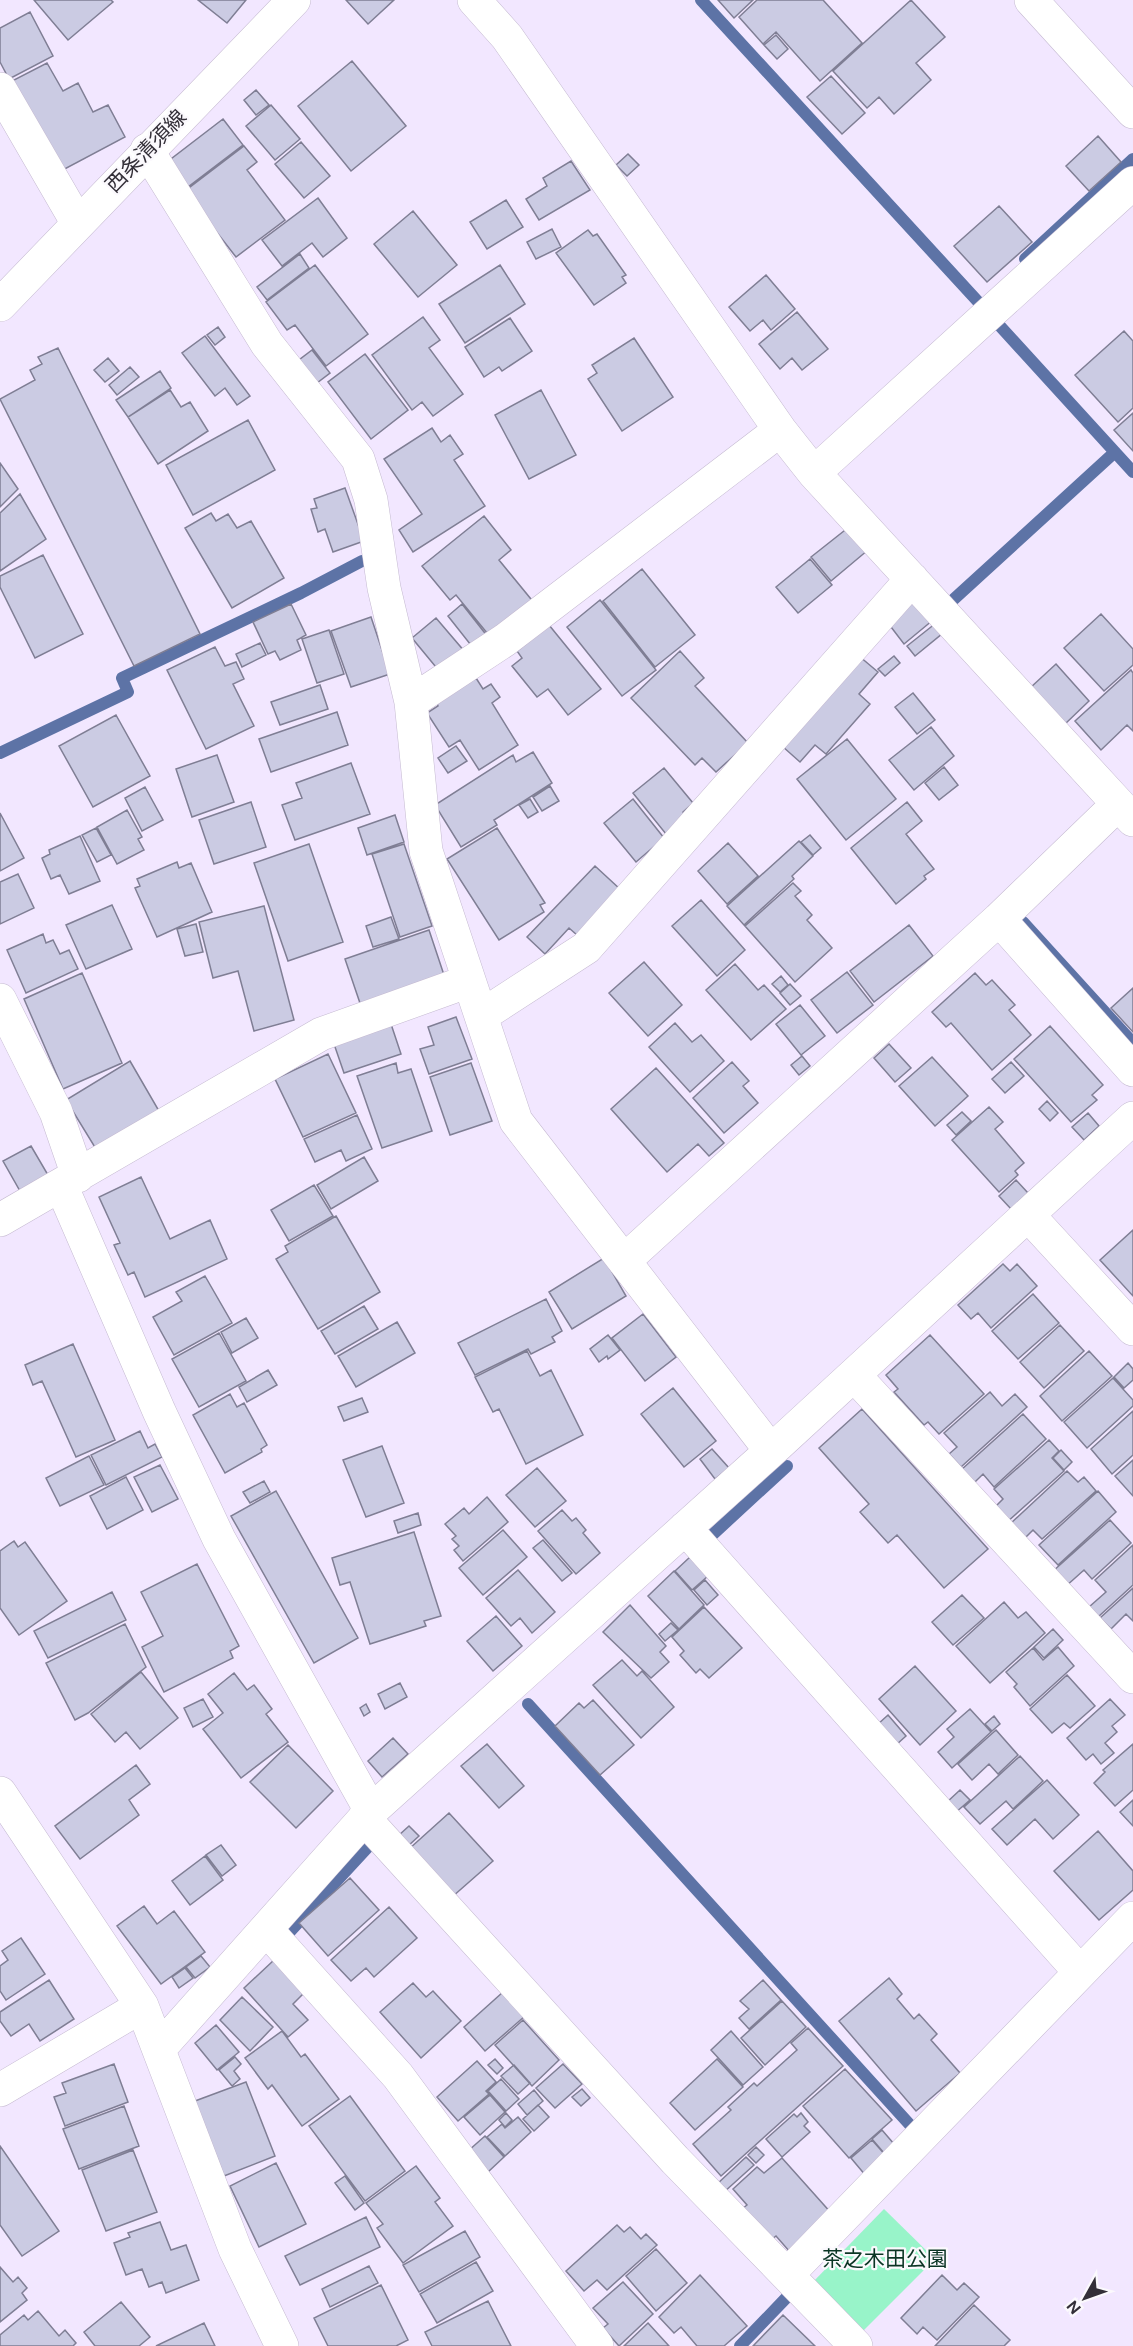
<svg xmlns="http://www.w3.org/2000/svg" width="1133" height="2346" font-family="'DM Sans','Noto Sans JP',sans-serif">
<rect width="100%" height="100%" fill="#f2e7ff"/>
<path fill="#98f4c9" d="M884 2209 935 2259 861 2333 812 2283Z"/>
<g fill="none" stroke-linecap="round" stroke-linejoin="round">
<path stroke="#5d73a6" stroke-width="12" d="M701 0 982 306
M1025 259 1133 159
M999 325 1133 472
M954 599 1115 452
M0 753 128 692 122 678 301 593 362 561
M1023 922 1133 1043
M711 1536 787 1466
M528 1704 911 2126
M285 1937 368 1847
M740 2346 788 2296"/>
</g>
<path fill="#cbcbe3" stroke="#7f7e94" stroke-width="1.5" d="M34 0H111L113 2 68 40Z
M198 0H246L227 23Z
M346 0H394L368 24Z
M718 0H753L734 18Z
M757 0H823L862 43 820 81 776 32 763 44 739 17Z
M911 0 945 37 916 63 931 80 894 114 879 97 867 108 833 71Z
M30 12 53 56 9 79 0 62V28Z
M776 35 788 49 777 59 764 45Z
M352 61 406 126 351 171 298 106Z
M47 63 63 91 78 83 93 112 108 105 125 137 59 172 12 81Z
M831 76 865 113 842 134 807 97Z
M256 90 269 105 256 115 244 100Z
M271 105 300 139 275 160 246 126Z
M223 119 243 145 180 193 167 162Z
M1098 136 1121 162 1089 191 1066 166Z
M301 142 330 176 304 198 275 164Z
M244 146 257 162 247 170 285 220 236 257 208 221 181 194Z
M628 154 639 165 627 176 616 165Z
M571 161 590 190 539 220 526 199 547 186 543 178Z
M318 198 347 238 323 257 312 243 282 266 262 240Z
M506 200 523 227 487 249 470 222Z
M999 206 1032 242 987 282 954 246Z
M413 211 457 265 418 297 374 244Z
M552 229 561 247 536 259 527 242Z
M588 230 593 236 597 234 626 275 622 277 626 283 594 305 556 253Z
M300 254 309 268 267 300 257 287Z
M315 265 368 334 326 366 295 325 287 330 266 302Z
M500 265 525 304 465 343 439 304Z
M766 275 795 309 771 330 763 320 750 331 729 307Z
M797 312 828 349 802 370 792 358 780 369 759 344Z
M423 317 440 340 429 348 463 394 433 416 422 402 412 410 372 355Z
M510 318 532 351 502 371 499 367 484 377 465 347Z
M218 327 225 337 215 345 207 335Z
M1124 331 1133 341V408L1118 422 1075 375Z
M205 336 250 396 237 405 225 388 215 396 182 353Z
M634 338 673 397 622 431 588 379 597 373 592 365Z
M58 348 200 634 134 666 0 399 35 380 30 370 42 364 38 357Z
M312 350 330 373 313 386 295 363Z
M365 354 408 410 371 439 328 382Z
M108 358 119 371 105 382 94 370Z
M130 367 139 377 117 395 109 385Z
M160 371 171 388 128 417 116 400Z
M170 390 181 407 190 402 208 431 158 464 128 417Z
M541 390 576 455 529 479 495 415Z
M1133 413V451L1114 430Z
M248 420 275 470 193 515 166 465Z
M432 428 441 442 450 435 463 454 454 460 485 506 413 552 399 530 422 514 384 459Z
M0 463 18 489 0 507Z
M345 488 364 541 333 552 325 529 318 532 311 509 317 508 314 499Z
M20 494 46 539 0 571V513Z
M211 513 216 521 228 514 237 528 251 521 284 578 232 608 185 528Z
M484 516 511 550 499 560 535 604 492 639 456 595 450 600 422 566Z
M849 527 868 550 831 581 811 557Z
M43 555 83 634 35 658 0 587V576Z
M810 559 832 585 798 613 776 587Z
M642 569 695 635 655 667 603 601Z
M600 600 656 670 622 696 567 627Z
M916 600 933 620 904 644 888 623Z
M291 604 306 635 297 640 301 650 280 660 275 651 268 654 253 622Z
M462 604 488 637 474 649 448 616Z
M1101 614 1133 649V665L1104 691 1064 648Z
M371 617 390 674 351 687 331 631Z
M436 618 465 652 440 672 412 638Z
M936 623 943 633 915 656 907 646Z
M549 625 601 689 568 715 548 689 537 697 512 666 522 658 517 651Z
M329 630 344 674 317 683 302 639Z
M260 643 266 655 242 667 236 654Z
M215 647 225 666 236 662 244 679 233 684 254 726 206 749 167 670Z
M680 651 704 678 695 686 748 743 716 772 702 758 695 765 631 698Z
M859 656 878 672 859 694 870 704 826 754 815 745 800 762 782 746Z
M894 656 900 663 885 676 878 669Z
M1056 664 1089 701 1064 725 1030 688Z
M1131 670 1133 673V731L1127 725 1101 750 1075 721Z
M476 678 483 689 491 684 500 697 492 703 518 745 479 770 460 740 449 747 427 713 438 706 437 703Z
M320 685 328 709 280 725 271 702Z
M913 693 935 720 917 734 895 707Z
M337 712 348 745 271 772 259 739Z
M116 715 150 776 93 807 59 746Z
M931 727 954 756 914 790 889 760Z
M847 739 896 799 846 840 797 779Z
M456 746 467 761 448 773 438 758Z
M533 752 552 783 494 820 497 825 461 847 435 805 513 755 516 762Z
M217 755 234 802 192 817 176 769Z
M351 763 370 814 295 840 282 805 302 798 296 783Z
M944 767 958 785 939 800 925 783Z
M664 768 693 803 683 812 686 816 666 834 633 793Z
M550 786 559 801 542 811 533 797Z
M145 787 163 820 142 831 125 798Z
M530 799 538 812 528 818 519 805Z
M633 799 664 838 636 862 604 823Z
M251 802 266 847 214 864 199 820Z
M907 802 922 821 906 834 934 869 924 876 926 879 896 904 851 848Z
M127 810 142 837 138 839 144 850 117 864 97 827Z
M0 813 24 858 0 871Z
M395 815 404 842 367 855 358 828Z
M96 828 111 855 97 862 82 835Z
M497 828 545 903 540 905 544 912 499 940 447 859Z
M810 835 821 848 813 855 801 842Z
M80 836 100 881 69 894 60 875 51 879 42 858 50 854 49 850Z
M799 841 813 856 792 876 794 879 744 925 727 906Z
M728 843 758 876 727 904 698 871Z
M309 844 343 942 288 961 254 863Z
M404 844 432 926 400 937 372 854Z
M177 862 179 868 191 863 212 912 157 937 135 888 140 886 137 879Z
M595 866 621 890 577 935 569 928 545 954 527 937Z
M18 874 34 908 0 924V882Z
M793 883 801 891 795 896 812 915 807 920 832 948 795 982 745 926Z
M701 900 745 950 717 976 672 926Z
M112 905 132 949 86 969 66 925Z
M264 906 294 1020 254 1031 238 971 213 978 199 922Z
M391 917 399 939 373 947 366 926Z
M196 924 203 952 185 956 177 929Z
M909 925 933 956 874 1002 850 971Z
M429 930 446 981 362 1009 345 959Z
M43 934 46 943 53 940 60 954 69 950 78 969 26 993 7 950Z
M644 962 682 1005 648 1036 609 993Z
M735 964 758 990 764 985 786 1009 751 1040 706 990Z
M847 972 873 1005 837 1033 811 1000Z
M82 973 122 1063 63 1089 24 999Z
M975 973 986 985 992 980 1015 1005 1009 1010 1031 1035 992 1070 951 1023 946 1027 932 1012Z
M781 976 788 985 780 992 772 984Z
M790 984 801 996 790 1005 780 993Z
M1133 988V1032L1111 1008Z
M800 1005 825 1036 801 1055 776 1024Z
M456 1017 472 1059 429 1074 420 1049 434 1045 428 1027Z
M675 1023 692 1042 701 1035 724 1061 690 1092 649 1047Z
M391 1024 401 1054 344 1073 334 1044Z
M1050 1026 1103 1085 1092 1095 1097 1100 1071 1122 1014 1059Z
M889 1044 911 1068 895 1082 874 1058Z
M328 1054 356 1113 303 1137 275 1079Z
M802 1056 810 1066 799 1075 791 1065Z
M932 1057 968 1096 935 1126 899 1086Z
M130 1061 159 1111 96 1149 66 1100Z
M732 1062 749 1081 743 1086 758 1103 724 1133 693 1098Z
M1011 1062 1024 1076 1005 1093 992 1079Z
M396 1063 398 1073 411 1069 432 1131 382 1148 357 1076Z
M471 1063 492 1121 450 1135 430 1077Z
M656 1068 724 1143 709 1156 698 1144 667 1172 611 1109Z
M1047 1101 1058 1113 1050 1121 1039 1109Z
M989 1107 1003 1122 995 1129 1024 1163 1015 1171 1018 1175 999 1192 952 1140Z
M962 1112 971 1121 956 1135 947 1125Z
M1088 1113 1099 1126 1084 1140 1072 1127Z
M357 1115 372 1149 346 1161 341 1150 315 1162 304 1139Z
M31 1146 48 1175 20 1191 3 1161Z
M364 1157 378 1181 331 1209 317 1185Z
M141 1177 170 1239 210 1220 227 1259 145 1297 134 1272 128 1275 114 1245 120 1243 99 1197Z
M1016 1180 1028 1193 1011 1209 999 1196Z
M314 1185 333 1216 289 1241 271 1210Z
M336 1216 380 1292 318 1329 276 1259 288 1252 285 1246Z
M1133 1230V1296L1100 1260Z
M604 1258 626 1296 572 1329 549 1292Z
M1003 1264 1010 1271 1017 1264 1037 1286 991 1328 978 1313 971 1319 958 1305Z
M205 1276 232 1323 174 1355 153 1317 182 1301 176 1292Z
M1033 1294 1059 1323 1018 1359 992 1331Z
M546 1299 562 1331 552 1337 555 1342 531 1354 528 1349 475 1375 458 1343Z
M364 1306 378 1329 335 1354 321 1331Z
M643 1314 676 1357 645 1381 612 1338Z
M246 1318 258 1338 232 1353 221 1332Z
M397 1322 415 1353 356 1387 338 1356Z
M1060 1325 1084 1351 1044 1388 1020 1362Z
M219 1333 246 1381 199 1407 172 1359Z
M608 1335 620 1350 608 1359 607 1356 599 1362 590 1349Z
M930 1335 984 1394 939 1434 928 1422 924 1425 894 1392 898 1389 886 1375Z
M73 1344 115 1440 76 1457 42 1381 33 1385 25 1365Z
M527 1351 540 1376 551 1370 583 1435 526 1464 499 1409 493 1412 475 1377Z
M1089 1351 1112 1376 1062 1421 1040 1396Z
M1128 1363 1133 1369V1380L1124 1388 1114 1377Z
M268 1370 277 1385 247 1402 239 1387Z
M1113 1378 1133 1400V1406L1087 1448 1064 1422Z
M673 1388 716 1441 684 1467 641 1414Z
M990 1392 1002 1406 1015 1394 1027 1407 961 1467 949 1454 957 1447 944 1433Z
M230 1394 237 1407 244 1403 267 1445 261 1449 262 1452 225 1473 193 1415Z
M362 1398 368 1412 344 1421 338 1407Z
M862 1409 988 1549 944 1588 897 1535 888 1543 860 1512 869 1504 819 1448Z
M1133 1411V1455L1112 1474 1091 1449Z
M1023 1414 1046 1439 994 1487 983 1474 973 1484 961 1470Z
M140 1431 148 1448 155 1444 162 1457 106 1485 91 1455Z
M1049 1440 1059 1451 1052 1458 1064 1471 1006 1523 993 1509 1003 1499 994 1489Z
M382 1446 404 1503 366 1517 343 1460Z
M712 1449 729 1468 715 1479 700 1459Z
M1061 1450 1072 1462 1064 1470 1053 1458Z
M89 1456 104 1485 60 1506 46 1478Z
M1133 1460V1496L1115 1476Z
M160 1465 178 1499 152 1512 134 1477Z
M537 1468 566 1501 535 1527 506 1495Z
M1067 1471 1078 1482 1084 1477 1096 1491 1042 1539 1033 1530 1024 1539 1010 1524Z
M126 1477 143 1510 107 1529 90 1496Z
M264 1481 270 1492 250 1503 243 1492Z
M276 1491 358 1638 314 1663 231 1516Z
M1098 1491 1116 1512 1058 1565 1039 1545Z
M487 1497 508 1522 463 1561 454 1550 459 1546 452 1539 456 1536 445 1524 464 1508 469 1514Z
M562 1510 572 1521 576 1518 586 1530 583 1533 600 1553 576 1574 538 1531Z
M418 1513 421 1525 398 1533 394 1521Z
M1110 1520 1131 1543 1092 1579 1084 1570 1065 1587 1052 1572Z
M503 1530 527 1557 483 1595 459 1568Z
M414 1532 441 1616 424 1621 426 1626 370 1644 350 1582 340 1585 332 1558Z
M543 1540 572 1573 562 1581 533 1548Z
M14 1541 18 1547 25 1542 67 1601 19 1635 0 1608V1551Z
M1133 1545V1585L1098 1617 1089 1607 1106 1592 1095 1580Z
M690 1557 708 1576 692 1590 675 1571Z
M197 1564 239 1646 230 1651 233 1658 164 1692 142 1647 163 1636 141 1592Z
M518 1570 555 1612 532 1633 520 1618 511 1626 486 1598Z
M674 1571 704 1605 679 1629 648 1596Z
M705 1580 718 1595 707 1605 694 1590Z
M1133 1588V1621L1126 1614 1111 1629 1100 1618Z
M112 1592 126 1620 48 1658 34 1631Z
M962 1595 984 1618 953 1645 932 1622Z
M1004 1602 1018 1618 1026 1612 1045 1633 990 1683 956 1646Z
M630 1605 666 1646 660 1652 669 1662 651 1678 603 1632Z
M704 1607 742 1648 709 1678 700 1669 696 1673 680 1655 684 1651 672 1637Z
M496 1616 522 1646 493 1671 467 1641Z
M671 1623 678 1630 665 1641 659 1634Z
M125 1624 146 1667 88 1713 75 1720 46 1663Z
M1053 1629 1063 1640 1044 1658 1034 1647Z
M1058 1647 1074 1666 1030 1706 1014 1687 1017 1684 1006 1672 1033 1648 1043 1660Z
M622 1660 637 1676 642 1671 674 1707 641 1738 593 1685Z
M915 1666 956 1711 920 1745 879 1699Z
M141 1672 178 1718 140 1749 126 1732 115 1742 91 1714Z
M234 1673 247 1690 254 1685 272 1709 266 1714 288 1742 241 1778 203 1729 223 1713 208 1694Z
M1067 1675 1095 1706 1070 1728 1064 1723 1052 1733 1030 1709Z
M400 1683 407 1697 385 1709 378 1694Z
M203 1699 213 1717 193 1727 184 1708Z
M1110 1699 1125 1715 1112 1726 1117 1732 1105 1743 1114 1753 1101 1764 1093 1754 1086 1760 1067 1738Z
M593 1700 634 1745 600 1775 555 1726 579 1703 584 1708Z
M366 1704 370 1712 364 1716 360 1708Z
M970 1709 991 1732 952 1768 938 1752 954 1737 947 1729Z
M888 1715 906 1736 896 1745 877 1725Z
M994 1716 1000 1724 992 1731 985 1724Z
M996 1730 1018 1755 998 1774 989 1764 972 1780 958 1764Z
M393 1738 408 1754 382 1777 368 1761Z
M487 1744 524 1786 499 1808 461 1766Z
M1133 1744V1790L1115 1806 1094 1783 1105 1772 1103 1770Z
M288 1745 333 1791 296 1828 250 1782Z
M1020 1756 1043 1781 1013 1809 1006 1801 980 1824 964 1807Z
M136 1765 150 1784 129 1800 139 1815 80 1859 55 1826Z
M1047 1780 1079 1815 1053 1839 1035 1819 1007 1845 992 1829Z
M960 1790 970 1800 955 1813 946 1803Z
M1133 1800V1826L1120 1812Z
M449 1813 493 1861 452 1897 409 1849Z
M409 1826 419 1836 408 1846 398 1836Z
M1098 1831 1133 1871V1890L1099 1920 1054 1871Z
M221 1845 236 1865 222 1876 206 1855Z
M205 1856 223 1880 190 1905 172 1881Z
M350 1878 379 1910 328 1956 299 1923Z
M144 1906 157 1924 174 1911 205 1952 161 1984 117 1926Z
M389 1907 417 1938 374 1977 366 1968 351 1981 331 1960Z
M21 1938 45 1974 6 2000 0 1991V1966L8 1960 2 1951Z
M201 1956 210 1967 195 1978 186 1967Z
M274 1960 304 1993 293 2004 308 2020 288 2037 244 1988Z
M185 1968 193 1978 179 1988 172 1977Z
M889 1978 902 1994 897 1999 914 2019 919 2014 937 2034 931 2040 960 2073 916 2111 839 2021Z
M49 1980 74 2019 40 2041 29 2024 11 2036 0 2021V2012Z
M763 1980 781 2000 749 2029 739 2018 749 2009 740 2001Z
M413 1983 426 1997 433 1991 461 2021 421 2058 380 2012Z
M503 1992 525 2016 485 2051 464 2027Z
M242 1997 273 2027 250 2051 220 2020Z
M782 2001 806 2027 765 2065 741 2038Z
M523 2020 559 2060 532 2086 495 2045Z
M216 2025 239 2052 217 2070 195 2043Z
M808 2028 843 2066 721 2176 693 2144 731 2110 728 2107 754 2083 757 2086 797 2050 791 2043Z
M282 2031 301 2057 305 2054 339 2099 302 2126 272 2085 268 2089 245 2058Z
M731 2031 763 2067 743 2085 711 2050Z
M235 2057 241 2064 234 2071 240 2079 232 2086 219 2070Z
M495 2059 503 2068 497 2074 488 2065Z
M717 2059 743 2087 695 2130 670 2103Z
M477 2061 496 2082 486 2091 489 2094 458 2121 437 2097Z
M114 2064 128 2102 65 2126 54 2097 66 2093 62 2083Z
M563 2064 582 2084 555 2108 536 2088Z
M514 2065 530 2083 518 2094 501 2076Z
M845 2069 892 2120 849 2158 803 2106Z
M501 2079 519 2099 506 2111 488 2091Z
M246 2082 275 2156 224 2176 195 2101Z
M582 2089 590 2098 581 2106 572 2097Z
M534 2090 543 2101 527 2115 518 2104Z
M490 2095 505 2112 480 2135 464 2117Z
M350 2096 405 2171 365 2201 309 2126Z
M538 2105 549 2117 534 2131 523 2119Z
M124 2106 139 2146 79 2169 63 2129Z
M506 2113 512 2120 505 2127 499 2120Z
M801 2113 808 2122 804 2126 810 2132 782 2157 766 2139 794 2114 797 2117Z
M518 2117 531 2132 505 2156 487 2137 502 2124 505 2128Z
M882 2130 894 2144 884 2153 872 2139Z
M485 2136 504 2157 488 2172 468 2151Z
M872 2140 887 2157 866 2176 851 2158Z
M0 2146 59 2231 22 2256 0 2225Z
M756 2147 764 2155 756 2163 748 2155Z
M133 2150 157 2212 106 2231 82 2170Z
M746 2157 754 2165 723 2193 716 2185Z
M782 2158 832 2214 790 2252 776 2236 771 2240 742 2209 747 2205 733 2189 757 2167 764 2173Z
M276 2163 306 2224 259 2247 230 2186Z
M416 2166 440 2198 435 2202 453 2226 403 2263 377 2228 383 2224 366 2203Z
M345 2176 364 2203 355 2210 335 2183Z
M366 2217 380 2247 300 2285 285 2256Z
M160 2222 171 2250 186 2245 199 2280 166 2293 162 2282 149 2287 142 2269 126 2275 114 2243 130 2237 128 2233Z
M617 2225 624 2232 630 2227 641 2239 646 2234 657 2245 607 2290 597 2280 584 2291 566 2271Z
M465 2231 480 2257 419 2292 403 2265Z
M656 2249 687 2283 656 2311 626 2276Z
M476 2262 493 2291 437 2323 420 2294Z
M369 2266 378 2283 330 2307 322 2289Z
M0 2267 13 2282 18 2277 27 2288 22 2293 27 2300 0 2322Z
M700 2275 747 2326 724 2346H697L681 2327 674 2333 659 2317Z
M942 2275 957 2290 964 2283 979 2297 937 2340 923 2327 917 2334 901 2318Z
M623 2282 653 2314 619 2346 603 2328 608 2324 593 2308Z
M381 2285 408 2340 396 2346H328L314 2318Z
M488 2301 511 2346H432L425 2332Z
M121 2302 150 2337 139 2346H95L84 2332Z
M974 2305 1010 2340 1004 2346H935Z
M38 2311 59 2336 65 2330 76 2343 73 2346H0V2335L24 2315 28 2320Z
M783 2315 815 2346H753Z
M204 2323 215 2346H156Z
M648 2323 669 2346H624Z"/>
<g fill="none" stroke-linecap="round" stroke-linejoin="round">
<defs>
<path id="minor" d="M474 0 507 37 780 430 814 473 1133 820
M1031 0 1133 112
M0 89 77 222
M147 150 267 344 358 459 371 500 384 588 411 702 426 851 516 1121 771 1451
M814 473 1133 183
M411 702 505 640 780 430
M999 919 1118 804
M0 1000 56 1112 78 1176
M481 1016 586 948 912 579
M61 1185 159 1411 219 1539 371 1811
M1028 1215 1133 1329
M0 1220 321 1034 469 981
M624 1261 999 919 1133 1070
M854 1375 1133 1677
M685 1528 1080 1972
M0 1793 142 2006 235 2249 282 2346
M364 1818 675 2160 856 2346
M266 1929 398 2076 597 2346
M159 2049 371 1811 771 1451 1133 1118
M0 2090 142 2006
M787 2275 1133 1918"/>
<path id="major" d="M0 305 294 0"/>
</defs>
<use href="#minor" stroke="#c5bad1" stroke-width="34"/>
<use href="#major" stroke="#c5bad1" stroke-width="34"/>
<use href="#minor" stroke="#fff" stroke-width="33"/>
<use href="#major" stroke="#fff" stroke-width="33"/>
</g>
<g text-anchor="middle" stroke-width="4.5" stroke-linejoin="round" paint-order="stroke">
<g font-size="21" fill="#332f38" stroke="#fbf9fd">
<text transform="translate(146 151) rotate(-46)" y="7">西条清須線</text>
</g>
<g font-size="21" fill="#0a3524" stroke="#fbf9fd">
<text x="885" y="2266">茶之木田公園</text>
</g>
</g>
<g transform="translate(1085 2298) rotate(230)" stroke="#fbf9fd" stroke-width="4.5" paint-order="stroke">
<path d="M0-4.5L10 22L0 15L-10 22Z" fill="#332f38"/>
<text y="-9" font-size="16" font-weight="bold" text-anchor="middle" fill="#332f38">N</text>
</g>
</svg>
